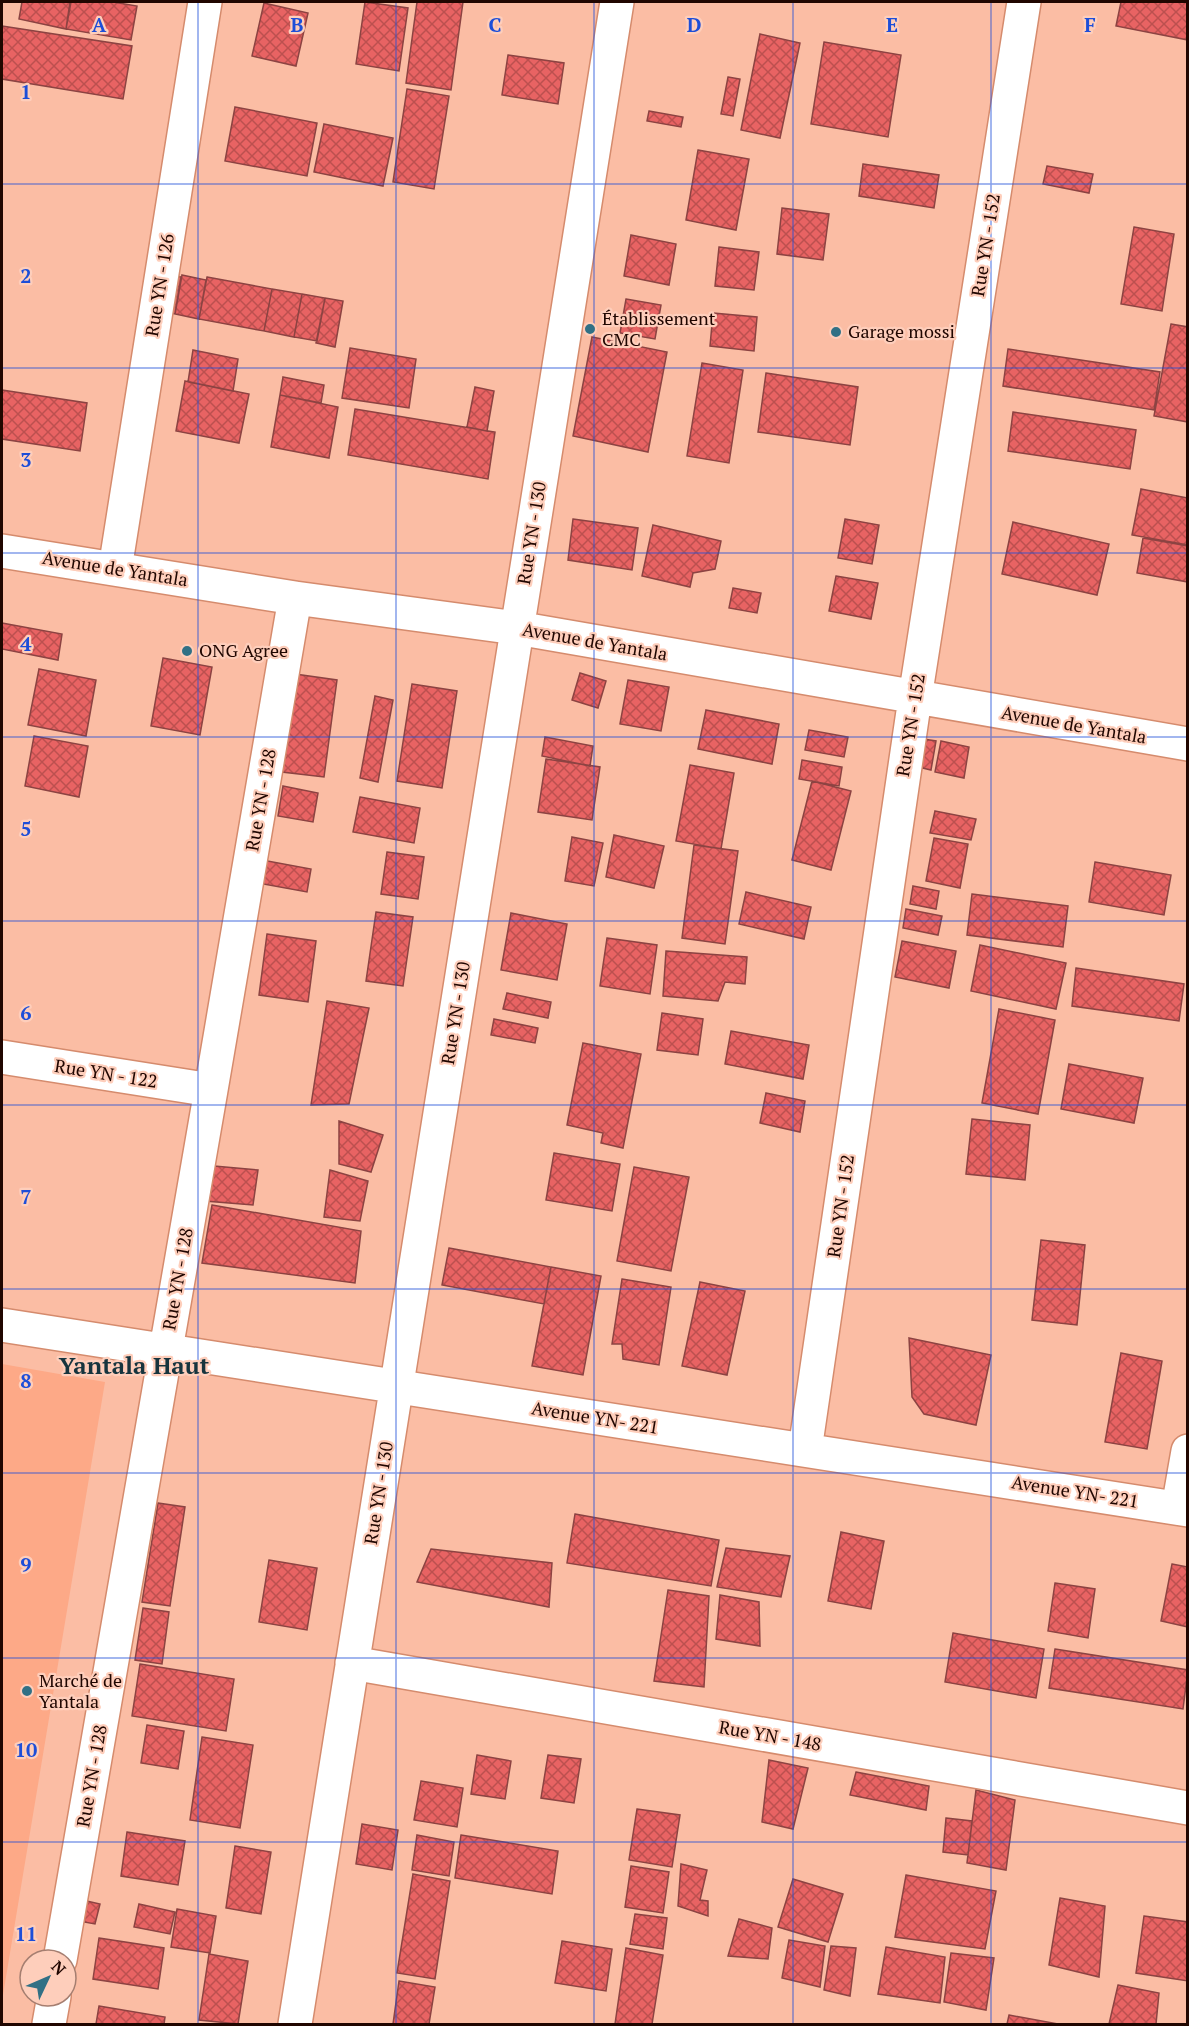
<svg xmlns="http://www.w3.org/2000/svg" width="1189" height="2026" font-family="'PT Serif',serif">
<defs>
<pattern id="building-cross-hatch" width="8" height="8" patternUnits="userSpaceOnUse" patternTransform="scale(1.5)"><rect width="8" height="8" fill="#e86363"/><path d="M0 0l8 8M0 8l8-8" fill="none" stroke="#bc504f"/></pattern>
</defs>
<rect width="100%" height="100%" fill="#fbbda4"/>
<path fill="#fda987" d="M2 1364 105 1382 2 2001Z"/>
<path fill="url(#building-cross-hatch)" stroke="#8c4342" stroke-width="1.5" d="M22 2H71L66 29 19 19Z
M70 2H113L137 6 131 40 66 29Z
M365 2 408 8 399 71 356 64Z
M417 2H463L451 90 406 83Z
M1121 2H1188V40L1116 26Z
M264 3 308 13 296 66 252 56Z
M2 26 132 46 123 99 2 79Z
M760 34 800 43 780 138 741 130Z
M824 42 901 55 888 137 811 124Z
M508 55 564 63 558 104 502 95Z
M728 77 740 79 733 116 721 114Z
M407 89 449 96 434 189 393 182Z
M235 107 317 123 307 176 225 161Z
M649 111 683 117 681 127 647 121Z
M324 124 393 138 383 186 314 172Z
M698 150 749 159 736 230 686 220Z
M863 164 939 175 934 208 859 196Z
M1047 166 1093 174 1089 193 1043 184Z
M782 208 829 214 823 260 777 254Z
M1134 227 1174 234 1162 311 1121 304Z
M631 235 676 244 669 285 624 276Z
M719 247 759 252 754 290 715 286Z
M165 273 181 277 175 314 158 311Z
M182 275 206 280 199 319 175 314Z
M207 277 272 289 264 331 199 319Z
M272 289 302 294 294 337 264 331Z
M302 294 325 298 317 341 294 337Z
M325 298 343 301 335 347 316 343Z
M626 299 661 305 655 339 620 333Z
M713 313 757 317 754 351 710 346Z
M1171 324 1188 327V422L1154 416Z
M592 337 667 352 648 452 573 436Z
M350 348 416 359 409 408 342 398Z
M1008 349 1160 372 1154 410 1003 386Z
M193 350 238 359 233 391 188 382Z
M702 363 743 370 729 463 687 456Z
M766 373 858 387 850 445 758 432Z
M283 377 324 385 321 403 280 395Z
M185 381 249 394 239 443 176 431Z
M475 387 494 391 487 431 467 427Z
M2 390 87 403 80 451 2 439Z
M280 395 338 407 329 458 271 447Z
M355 409 495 432 488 479 348 455Z
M1013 412 1136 430 1130 469 1008 451Z
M1141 489 1188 498V545L1132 535Z
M573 519 638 528 632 570 568 560Z
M845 519 879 525 872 564 838 558Z
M1013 522 1109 544 1097 595 1002 574Z
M653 525 721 541 715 569 693 573 690 587 642 576Z
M1143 538 1188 546V582L1137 573Z
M836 576 878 583 871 619 829 611Z
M733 588 761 593 757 613 729 608Z
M2 623 62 634 58 660 2 649Z
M163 658 212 667 200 735 151 726Z
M39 669 96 680 86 736 28 725Z
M580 673 606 681 598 708 572 700Z
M295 674 337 680 324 777 282 772Z
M628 680 669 687 661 731 620 724Z
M412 684 457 691 442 788 397 781Z
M375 696 393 700 378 782 360 778Z
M706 710 779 724 772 764 698 749Z
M809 730 848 737 844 757 805 750Z
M34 736 88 746 79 797 25 786Z
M545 737 593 746 590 766 542 756Z
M923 739 936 741 931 770 918 767Z
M941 741 969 747 964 778 935 772Z
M546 759 600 767 592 820 538 812Z
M802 760 842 767 839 786 799 779Z
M690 765 734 773 721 849 676 841Z
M812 781 851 791 831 870 792 860Z
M283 786 318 793 313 822 278 816Z
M360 797 420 808 414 843 353 832Z
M935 811 976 819 971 840 930 833Z
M614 835 664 846 654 888 606 877Z
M572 837 603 843 594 886 565 881Z
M934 838 968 844 960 888 926 881Z
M694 845 738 851 725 944 682 938Z
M387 852 424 857 418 899 381 894Z
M251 858 311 869 307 892 247 881Z
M1095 862 1171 875 1164 915 1089 902Z
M913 886 939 891 936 909 910 904Z
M746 892 811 907 804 939 739 924Z
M972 894 1068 906 1063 947 967 935Z
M906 909 942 916 938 935 903 928Z
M376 912 413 917 403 986 366 981Z
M511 913 567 924 557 980 501 970Z
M267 934 316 941 308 1002 259 995Z
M607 938 657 945 650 994 600 986Z
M902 941 956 951 949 988 895 977Z
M980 945 1066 963 1056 1009 971 991Z
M666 951 747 957 745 984 725 982 718 1001 663 996Z
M1076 968 1184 984 1179 1021 1072 1006Z
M507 993 551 1002 548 1018 503 1009Z
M327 1001 369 1008 349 1104 311 1105Z
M999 1009 1055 1020 1038 1114 982 1103Z
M662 1013 703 1019 698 1055 657 1050Z
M494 1019 538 1028 535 1043 491 1035Z
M731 1031 809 1045 803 1079 725 1064Z
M583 1043 641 1054 623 1148 601 1143 603 1133 567 1125Z
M1069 1064 1143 1078 1134 1123 1061 1109Z
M766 1093 805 1101 800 1132 760 1123Z
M972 1119 1030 1125 1025 1180 966 1174Z
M339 1121 383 1135 371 1172 339 1164Z
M554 1153 620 1164 612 1211 546 1200Z
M214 1166 258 1170 253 1205 205 1201Z
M634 1167 689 1177 671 1271 617 1261Z
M330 1170 368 1181 360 1221 324 1217Z
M212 1205 361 1231 355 1283 202 1263Z
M1041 1240 1085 1245 1077 1325 1032 1320Z
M449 1248 551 1267 544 1304 442 1285Z
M551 1267 601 1276 583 1375 532 1366Z
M622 1279 671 1287 659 1365 623 1359 622 1344H612Z
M700 1282 745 1291 727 1375 682 1366Z
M909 1338 991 1355 976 1425 924 1414 912 1397Z
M1121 1353 1162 1361 1147 1449 1105 1442Z
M158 1503 185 1507 170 1606 142 1602Z
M575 1514 719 1540 711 1586 567 1563Z
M841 1532 884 1541 871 1609 828 1601Z
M726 1548 790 1556 781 1597 717 1587Z
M431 1549 552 1563 549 1607 417 1582Z
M269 1560 317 1568 307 1630 259 1622Z
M1172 1564 1188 1567V1627L1161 1621Z
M1055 1583 1095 1589 1088 1638 1048 1631Z
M668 1590 709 1596 704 1687 654 1681Z
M720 1595 759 1602 760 1646 716 1639Z
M143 1608 169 1612 162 1664 135 1660Z
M953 1633 1044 1649 1036 1698 945 1682Z
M1055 1649 1188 1670 1183 1709 1049 1688Z
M140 1664 234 1679 226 1731 132 1716Z
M147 1725 184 1731 178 1769 141 1763Z
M202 1737 253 1745 240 1828 190 1820Z
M477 1755 511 1761 505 1799 471 1794Z
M548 1755 581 1759 574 1803 541 1798Z
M769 1760 808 1768 793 1829 762 1822Z
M856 1772 929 1786 926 1810 850 1795Z
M421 1781 463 1788 457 1827 414 1820Z
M976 1790 1015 1800 1006 1870 967 1863Z
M637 1809 680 1815 672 1867 629 1860Z
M946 1818 972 1821 968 1855 943 1852Z
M362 1824 398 1830 392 1870 356 1864Z
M127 1832 185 1841 178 1885 121 1876Z
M417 1835 454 1842 449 1876 412 1870Z
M461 1835 558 1851 552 1894 455 1878Z
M235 1846 271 1852 261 1914 226 1908Z
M681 1864 707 1870 700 1900 708 1901V1916L678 1906Z
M631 1866 669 1872 663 1913 625 1907Z
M413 1874 450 1881 435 1979 397 1973Z
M906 1875 996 1891 985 1949 895 1937Z
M793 1879 843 1894 828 1942 778 1927Z
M1060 1898 1105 1906 1099 1977 1049 1965Z
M78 1899 100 1904 95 1924 73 1920Z
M139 1904 175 1912 170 1934 134 1927Z
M177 1909 216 1916 210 1953 171 1947Z
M635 1914 667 1918 663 1949 630 1944Z
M1144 1916 1188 1922V1981L1136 1973Z
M739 1919 772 1928 768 1959 728 1956Z
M99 1938 164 1948 158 1989 93 1979Z
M789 1940 825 1946 820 1987 782 1978Z
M562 1941 612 1949 606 1991 555 1983Z
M831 1946 856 1948 850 1996 824 1990Z
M886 1947 945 1957 940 2003 878 1994Z
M626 1948 663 1955 652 2024H615Z
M951 1953 994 1958 986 2010 944 2002Z
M209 1954 248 1961 238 2024 199 2020Z
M399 1981 435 1987 429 2024H393Z
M1118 1985 1159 1993 1156 2024H1109Z
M99 2006 165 2017 164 2024H96Z
M1009 2015 1058 2024H1007Z"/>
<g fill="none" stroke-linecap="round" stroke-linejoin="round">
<defs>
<path id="minor" d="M2 551 295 598 517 628 1188 744
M115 569 205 2
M2 1057 211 1090
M2 1325 1188 1510
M805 1450 915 698 1024 2
M1178 1508 1188 1451
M352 1663 1188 1808
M60 1960 211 1090 295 598
M49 2024 54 1996
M295 2024 617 2"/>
</defs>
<use href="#minor" stroke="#d58b6d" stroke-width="36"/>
<use href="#minor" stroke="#fff" stroke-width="33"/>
</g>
<path fill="none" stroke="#1d4ed8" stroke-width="1.5" stroke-opacity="0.55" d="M198 2V2024M396 2V2024M594 2V2024M793 2V2024M991 2V2024M2 184H1188M2 368H1188M2 553H1188M2 737H1188M2 921H1188M2 1105H1188M2 1289H1188M2 1473H1188M2 1658H1188M2 1842H1188"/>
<g fill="#317085" stroke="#fecebb" stroke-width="2">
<circle cx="590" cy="329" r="6"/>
<circle cx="836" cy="332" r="6"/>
<circle cx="187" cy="651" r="6"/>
<circle cx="27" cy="1691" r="6"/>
</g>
<g text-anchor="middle" stroke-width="4.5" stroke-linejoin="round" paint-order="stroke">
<g font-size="18" fill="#200600" stroke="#fecebb">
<text transform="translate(986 245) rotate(-81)" y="6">Rue YN - 152</text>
<text transform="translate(160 285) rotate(-81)" y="6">Rue YN - 126</text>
<text transform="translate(532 533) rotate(-81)" y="6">Rue YN - 130</text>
<text transform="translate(115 569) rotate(9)" y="6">Avenue de Yantala</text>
<text transform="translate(595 642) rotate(10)" y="6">Avenue de Yantala</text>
<text transform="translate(911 725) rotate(-81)" y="6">Rue YN - 152</text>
<text transform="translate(1074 725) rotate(10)" y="6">Avenue de Yantala</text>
<text transform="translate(261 800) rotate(-80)" y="6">Rue YN - 128</text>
<text transform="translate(456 1013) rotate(-81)" y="6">Rue YN - 130</text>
<text transform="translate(106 1074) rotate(9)" y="6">Rue YN - 122</text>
<text transform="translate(841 1206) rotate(-82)" y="6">Rue YN - 152</text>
<text transform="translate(178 1279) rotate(-80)" y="6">Rue YN - 128</text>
<text transform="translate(595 1418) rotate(9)" y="6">Avenue YN- 221</text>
<text transform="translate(1075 1492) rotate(9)" y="6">Avenue YN- 221</text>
<text transform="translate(379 1493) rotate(-81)" y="6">Rue YN - 130</text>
<text transform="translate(770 1736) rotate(10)" y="6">Rue YN - 148</text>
<text transform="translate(92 1776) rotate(-80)" y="6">Rue YN - 128</text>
</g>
<g font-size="18" fill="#200600" stroke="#fecebb" text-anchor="start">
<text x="602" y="325">Établissement<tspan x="602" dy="21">CMC</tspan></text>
<text x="848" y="338">Garage mossi</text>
<text x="199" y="657">ONG Agree</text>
<text x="39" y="1687">Marché de<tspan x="39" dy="21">Yantala</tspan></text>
</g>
<g font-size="24" font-weight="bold" fill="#16343e" stroke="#fecebb">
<text x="134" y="1374">Yantala Haut</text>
</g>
</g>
<g font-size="20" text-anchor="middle" font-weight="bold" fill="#1d4ed8" stroke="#fecebb" stroke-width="4.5" stroke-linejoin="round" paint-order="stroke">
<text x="99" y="32">A</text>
<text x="297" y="32">B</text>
<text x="495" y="32">C</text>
<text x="694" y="32">D</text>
<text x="892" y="32">E</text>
<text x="1090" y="32">F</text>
<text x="26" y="99">1</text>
<text x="26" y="283">2</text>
<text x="26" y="467">3</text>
<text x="26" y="651">4</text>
<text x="26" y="836">5</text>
<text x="26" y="1020">6</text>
<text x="26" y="1204">7</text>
<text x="26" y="1388">8</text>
<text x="26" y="1572">9</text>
<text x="26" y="1757">10</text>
<text x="26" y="1941">11</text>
</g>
<rect width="1189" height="2026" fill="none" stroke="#200600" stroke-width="6"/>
<g transform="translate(48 1978) rotate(46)"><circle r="28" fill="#fecebb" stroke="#a57e70" stroke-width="1.5"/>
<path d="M0-4.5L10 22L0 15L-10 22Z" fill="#317085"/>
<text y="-9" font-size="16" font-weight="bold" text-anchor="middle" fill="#200600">N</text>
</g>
</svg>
